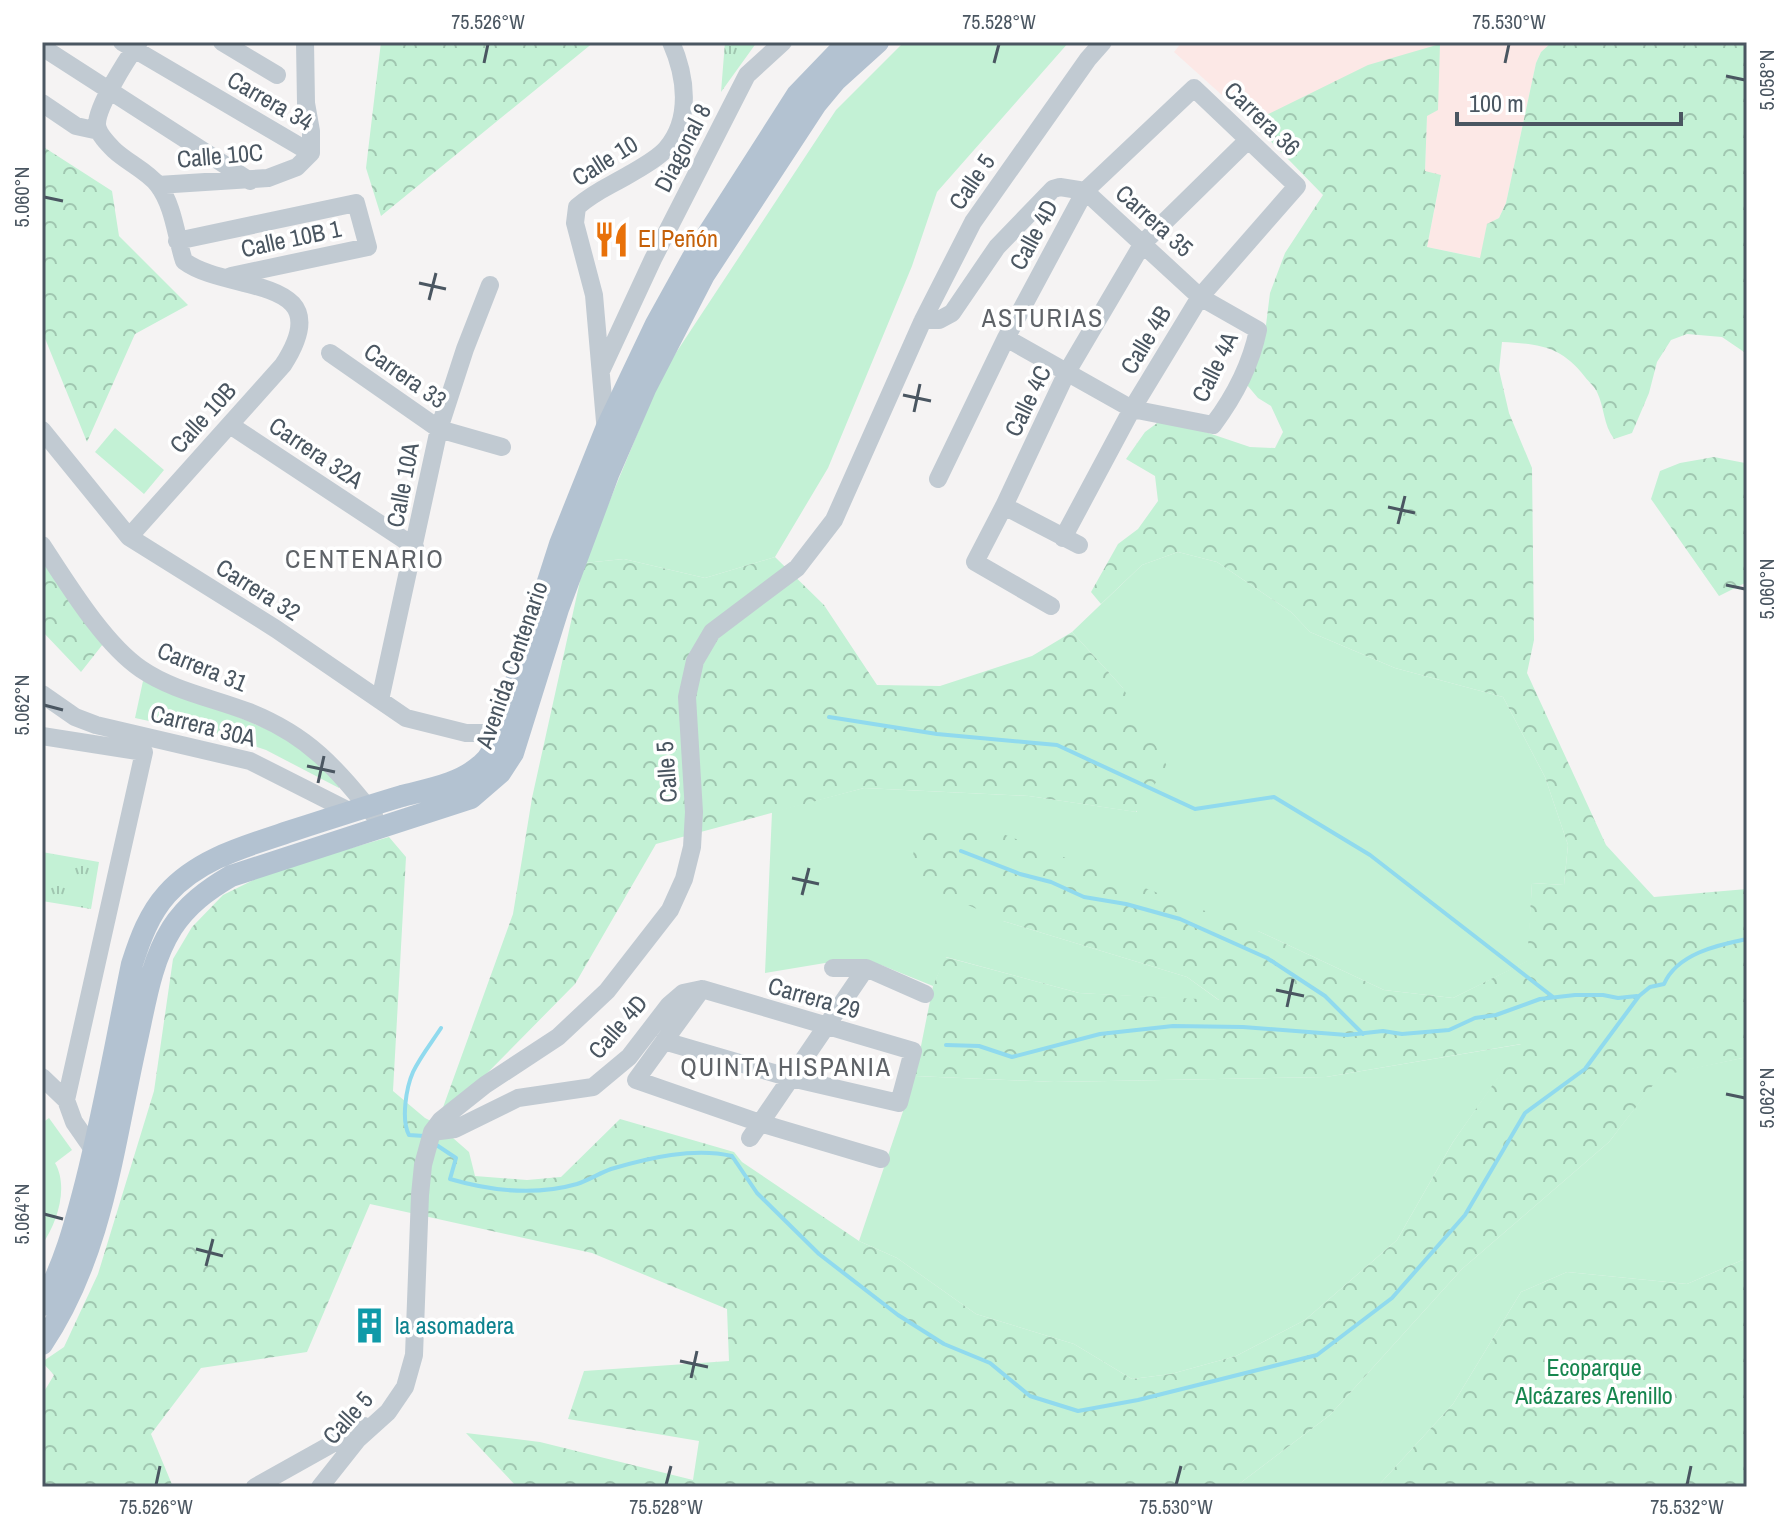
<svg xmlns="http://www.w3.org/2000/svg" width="1789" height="1529" font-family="'Archivo Narrow',sans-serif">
<defs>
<pattern id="forest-crowns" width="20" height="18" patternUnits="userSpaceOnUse" patternTransform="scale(2)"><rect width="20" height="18" fill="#c3f1d5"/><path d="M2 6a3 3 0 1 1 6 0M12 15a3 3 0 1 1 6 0" fill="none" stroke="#a0c6b0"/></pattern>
<pattern id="park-tufts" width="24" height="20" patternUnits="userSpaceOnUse" patternTransform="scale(2)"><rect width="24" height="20" fill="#c3f1d5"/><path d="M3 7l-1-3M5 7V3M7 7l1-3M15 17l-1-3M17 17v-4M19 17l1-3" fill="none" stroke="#a0c6b0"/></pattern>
</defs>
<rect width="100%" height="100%" fill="#f5f3f3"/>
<path fill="#fce8e6" d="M1182 42H1552L1541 52 1536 63 1506 203 1499 218 1487 225 1481 258 1427 247 1441 176 1425 172 1427 116 1304 99 1252 122 1174 52Z"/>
<path fill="#c3f1d5" d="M904 42H1069L937 192 912 266 828 468 775 557 705 578 624 559 584 563 662 374 836 110Z
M115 428 164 470 144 494 95 452Z
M1178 552 1217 562 1291 612 1310 632 1395 668 1503 697 1545 777 1568 845 1564 885 1532 883 1528 961 1453 998 1384 990 1258 931 1003 921 1187 977 1220 1001 1079 993 946 957 933 986 881 965 825 963 765 973 772 812 864 788 1029 796 1137 812 1123 688 1072 632 1142 565Z
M143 681 231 714 297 742 339 783V788L266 750 233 739 135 718Z
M1522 1044 1453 1142 1397 1240 1305 1320 1236 1356 1171 1374 1132 1379 1074 1344 976 1314 897 1258 859 1241 915 1076 1054 1082 1326 1077Z
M1747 1057V1258L1687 1284 1567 1272 1521 1292 1453 1404 1377 1487H1235L1330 1415 1462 1269 1609 1142 1660 1075Z
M49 1118 72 1150 55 1163C69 1187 57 1223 42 1245V1123Z"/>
<path fill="url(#forest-crowns)" d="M381 42H594L381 216 366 168Z
M1552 42H1747V354L1722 337 1687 334 1671 340 1657 362 1649 393 1632 433 1614 439C1603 424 1605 409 1597 392 1595 387 1589 382 1585 377 1561 346 1539 344 1502 342L1499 370 1509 413 1532 468 1534 640 1527 673 1606 845 1654 897 1747 889V1057L1660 1076 1609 1142 1462 1269 1330 1415 1235 1487H517L466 1433 540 1442 693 1480 699 1441 568 1419 584 1371 729 1361 727 1309 592 1253 370 1204 307 1352 201 1368 151 1434 173 1487H42V1395L54 1375 42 1362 64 1347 98 1274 154 1091 173 959 192 927 223 895 272 871 389 837 406 857 393 1091 425 1118 437 1124 513 914 532 798 584 563 624 559 705 578 775 557 824 605 877 685 940 686 1032 656 1072 632 1123 688 1167 766 1136 812 1029 796 864 788 656 844 575 984 437 1124 469 1152 475 1176 527 1180 561 1177 620 1119 734 1152 742 1162 859 1241 897 1258 976 1314 1074 1344 1132 1379 1171 1374 1236 1356 1305 1320 1397 1240 1453 1142 1521 1044 1326 1077 1054 1082 915 1076 933 986 945 957 1079 993 1219 1000 1187 977 1003 921 909 878 917 833 969 821 1258 931 1384 990 1453 998 1527 961 1532 883 1564 885 1568 845 1545 777 1503 697 1395 668 1310 632 1291 612 1217 562 1178 552 1142 565 1101 604 1091 592 1118 544 1138 529 1158 501 1155 476 1126 459 1145 432 1164 418 1250 447 1275 448 1283 432 1271 406 1258 398 1247 385 1264 341 1270 293 1285 253 1323 195 1252 122 1368 65 1440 44 1438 110 1427 116 1425 171 1441 175 1427 247 1480 258 1487 224 1499 218 1506 203 1536 63 1541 52Z
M42 146 112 191 119 236 188 305 135 334 87 442 42 331Z
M1714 457 1745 463 1747 461V582L1719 596 1651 499 1660 471 1680 463Z
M42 560 103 644 81 672 42 631Z
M1747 1258V1487H1377L1453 1404 1521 1292 1567 1272 1687 1284Z"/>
<path fill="url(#park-tufts)" d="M725 42H757L721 92Z
M42 852 99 862 91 909 42 901Z"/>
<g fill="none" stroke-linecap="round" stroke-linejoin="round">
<path stroke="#90daee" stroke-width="4" d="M829 717 937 734 1057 745 1195 809 1274 797 1370 855 1553 997
M961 851 1020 874 1051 882 1084 897 1126 904 1180 919 1267 958 1325 996 1363 1034
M946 1045 979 1046 1012 1057 1100 1034 1173 1026 1243 1027 1347 1035 1383 1031 1402 1034 1449 1030 1475 1018 1496 1015 1540 999 1575 995H1603L1618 998 1637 996
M424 1136 409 1135C401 1120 406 1088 413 1072 420 1057 432 1042 441 1028
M435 1144 456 1158 450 1179C491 1191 535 1196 577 1184 589 1180 600 1173 611 1169 648 1158 694 1147 732 1156L757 1193 819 1254 898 1315 944 1344 990 1363 1030 1396 1078 1411 1138 1400 1317 1355 1392 1298 1465 1215 1525 1113 1585 1069 1639 996 1650 987 1664 984C1677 954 1717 945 1747 939"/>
<path stroke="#c1cad2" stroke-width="18" d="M122 42 311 153
M222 42 277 75
M42 47 250 181
M42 103 76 126 99 131
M158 185 268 178 297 167 311 153V131L306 103 305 42
M177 241 356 203 368 247 231 276
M923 320H939L952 313 997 247 1053 189 1060 187 1085 191 1200 297 1258 330C1251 364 1234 397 1213 425L1132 409 1006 338
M330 353 439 429 502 447
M601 371 653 259 747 75 783 42
M230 425 415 547
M42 430 129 537 276 629 406 718 466 733H486
M606 433 594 295 575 223 577 207C595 191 610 186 630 174 642 167 657 159 666 149 692 119 686 76 671 42
M938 479 1006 338 1085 191 1194 88 1297 186 1200 297 1132 409 1063 538
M1004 506 975 562 1051 606
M129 537 283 365C342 274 228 294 184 261 176 237 174 206 158 185 147 171 128 163 114 150 108 144 98 134 97 125 96 107 128 58 139 42
M42 545C67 583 104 644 141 669 173 691 213 698 249 712 309 736 335 767 374 815
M1079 545 1004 506 1067 372 1143 243 1248 140
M42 694 75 717 96 725 250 761 351 812
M380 700 439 429 465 349 490 285
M42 736 144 752 66 1100
M833 968H866L925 994
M702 989 636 1080 760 1123 881 1159
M42 1077 66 1100 74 1122 99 1158
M432 1132 455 1129 518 1098 593 1087 629 1057 669 1005 683 993 702 989 913 1051 899 1103 791 1078 664 1041
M750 1138 866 968
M255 1487 364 1426
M320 1487 358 1439 388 1412 405 1387 414 1355 420 1195 423 1165 432 1132 441 1120 485 1085 558 1037 607 991 670 910 684 879 692 847 694 812 687 697 695 661 712 632 797 568 834 520 923 320 973 222 1088 59 1103 42"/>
<path stroke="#b3c2d1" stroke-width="22" d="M42 1305C64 1266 75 1225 86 1182 104 1111 117 1037 132 964 140 939 149 914 167 894 199 858 247 846 291 831 328 819 365 807 402 796 429 789 460 784 481 765 491 757 495 746 499 734L560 544 606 429 656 324 692 259 797 95 848 42
M42 1344C102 1255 113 1147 136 1044 145 1005 150 963 172 928 187 905 207 890 231 876L471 798 500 773 513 753 558 609 609 472 645 389 704 275 816 104 836 80 878 42"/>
</g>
<path fill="none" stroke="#4a5661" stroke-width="3" d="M484 63 488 44M994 63 999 44M1505 63 1509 44M1726 76 1745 80M44 197 63 201M419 283 446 289M429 300 436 273M903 395 931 401M914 412 920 384M1388 507 1415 513M1398 524 1405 496M1726 585 1745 589M44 705 63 710M307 766 335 772M318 783 324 756M792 878 819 884M802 895 809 868M1276 990 1304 996M1287 1007 1293 979M1726 1094 1745 1098M44 1214 63 1219M196 1249 223 1256M206 1266 213 1239M680 1361 708 1367M691 1378 697 1351M156 1485 160 1466M666 1485 671 1466M1176 1485 1181 1466M1687 1485 1691 1466"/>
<defs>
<symbol id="restaurant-bare" viewBox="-9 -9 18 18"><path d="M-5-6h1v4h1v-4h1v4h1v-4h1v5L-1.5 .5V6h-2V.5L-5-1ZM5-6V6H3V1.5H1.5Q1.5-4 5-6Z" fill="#e8710a" stroke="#fff" stroke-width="2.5" paint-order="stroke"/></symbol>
<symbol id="building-bare" viewBox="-9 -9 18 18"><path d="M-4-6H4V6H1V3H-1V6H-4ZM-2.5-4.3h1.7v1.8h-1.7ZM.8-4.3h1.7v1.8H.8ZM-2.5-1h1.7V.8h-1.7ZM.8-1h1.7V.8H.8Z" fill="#0f9aa8" stroke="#fff" stroke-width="2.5" paint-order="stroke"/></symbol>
</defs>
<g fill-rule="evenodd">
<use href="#restaurant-bare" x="586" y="214" width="51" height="51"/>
<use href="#building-bare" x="344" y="1300" width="51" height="51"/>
</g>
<g text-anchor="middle" stroke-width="7" stroke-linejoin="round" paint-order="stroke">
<g font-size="24" fill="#4a5661" stroke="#fff">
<text transform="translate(270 101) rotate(30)" y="8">Carrera 34</text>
<text transform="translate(1262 119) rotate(44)" y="8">Carrera 36</text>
<text transform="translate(683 148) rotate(-63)" y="8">Diagonal 8</text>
<text transform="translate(220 156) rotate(-5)" y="8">Calle 10C</text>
<text transform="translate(605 161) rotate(-32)" y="8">Calle 10</text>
<text transform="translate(972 182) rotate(-56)" y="8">Calle 5</text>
<text transform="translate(1154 221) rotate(42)" y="8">Carrera 35</text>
<text transform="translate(1034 235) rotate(-62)" y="8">Calle 4D</text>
<text transform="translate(291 239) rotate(-12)" y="8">Calle 10B 1</text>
<text transform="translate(1146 340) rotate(-59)" y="8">Calle 4B</text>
<text transform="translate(1215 367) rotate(-64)" y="8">Calle 4A</text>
<text transform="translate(405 376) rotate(35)" y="8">Carrera 33</text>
<text transform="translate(1028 401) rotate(-64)" y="8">Calle 4C</text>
<text transform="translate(203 418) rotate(-48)" y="8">Calle 10B</text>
<text transform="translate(316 453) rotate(34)" y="8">Carrera 32A</text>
<text transform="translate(403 485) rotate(-79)" y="8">Calle 10A</text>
<text transform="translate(258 590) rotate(32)" y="8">Carrera 32</text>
<text transform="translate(512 665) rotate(-71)" y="8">Avenida Centenario</text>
<text transform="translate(202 667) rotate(22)" y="8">Carrera 31</text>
<text transform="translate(203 726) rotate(14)" y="8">Carrera 30A</text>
<text transform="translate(667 772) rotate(-94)" y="8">Calle 5</text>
<text transform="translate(814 998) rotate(16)" y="8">Carrera 29</text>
<text transform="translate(618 1027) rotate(-49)" y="8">Calle 4D</text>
<text transform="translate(348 1418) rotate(-48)" y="8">Calle 5</text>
</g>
<g font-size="24" fill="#c56008" stroke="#fff" text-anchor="start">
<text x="638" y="247">El Peñón</text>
</g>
<g font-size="24" fill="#0d838f" stroke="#fff" text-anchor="start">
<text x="395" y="1334">la asomadera</text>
</g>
<g font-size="24" fill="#17864f" stroke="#fff">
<text x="1594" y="1376">Ecoparque<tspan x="1594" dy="28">Alcázares Arenillo</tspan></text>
</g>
<g font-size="26" letter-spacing="2" fill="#5f6368" stroke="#fff">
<text x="1043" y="327">ASTURIAS</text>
<text x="365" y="568">CENTENARIO</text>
<text x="786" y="1076">QUINTA HISPANIA</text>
</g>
</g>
<rect width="1789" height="1529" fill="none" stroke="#ffffff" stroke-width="88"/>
<path d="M1457 112v12h224v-12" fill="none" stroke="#4a5661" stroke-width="4"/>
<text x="1469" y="112" font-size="24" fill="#4a5661" stroke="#ffffff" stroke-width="6" paint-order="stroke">100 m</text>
<rect x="44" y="44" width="1701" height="1441" fill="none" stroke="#4a5661" stroke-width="3"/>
<g font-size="20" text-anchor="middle" fill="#4a5661">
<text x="488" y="29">75.526°W</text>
<text x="999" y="29">75.528°W</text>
<text x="1509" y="29">75.530°W</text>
<text transform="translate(1767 80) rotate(-90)" y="7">5.058°N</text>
<text transform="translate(22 197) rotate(-90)" y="7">5.060°N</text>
<text transform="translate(1767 589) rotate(-90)" y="7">5.060°N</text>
<text transform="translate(22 705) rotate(-90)" y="7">5.062°N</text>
<text transform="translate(1767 1098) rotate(-90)" y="7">5.062°N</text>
<text transform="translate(22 1214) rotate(-90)" y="7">5.064°N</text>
<text x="156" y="1514">75.526°W</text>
<text x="666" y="1514">75.528°W</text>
<text x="1176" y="1514">75.530°W</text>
<text x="1687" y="1514">75.532°W</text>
</g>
</svg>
